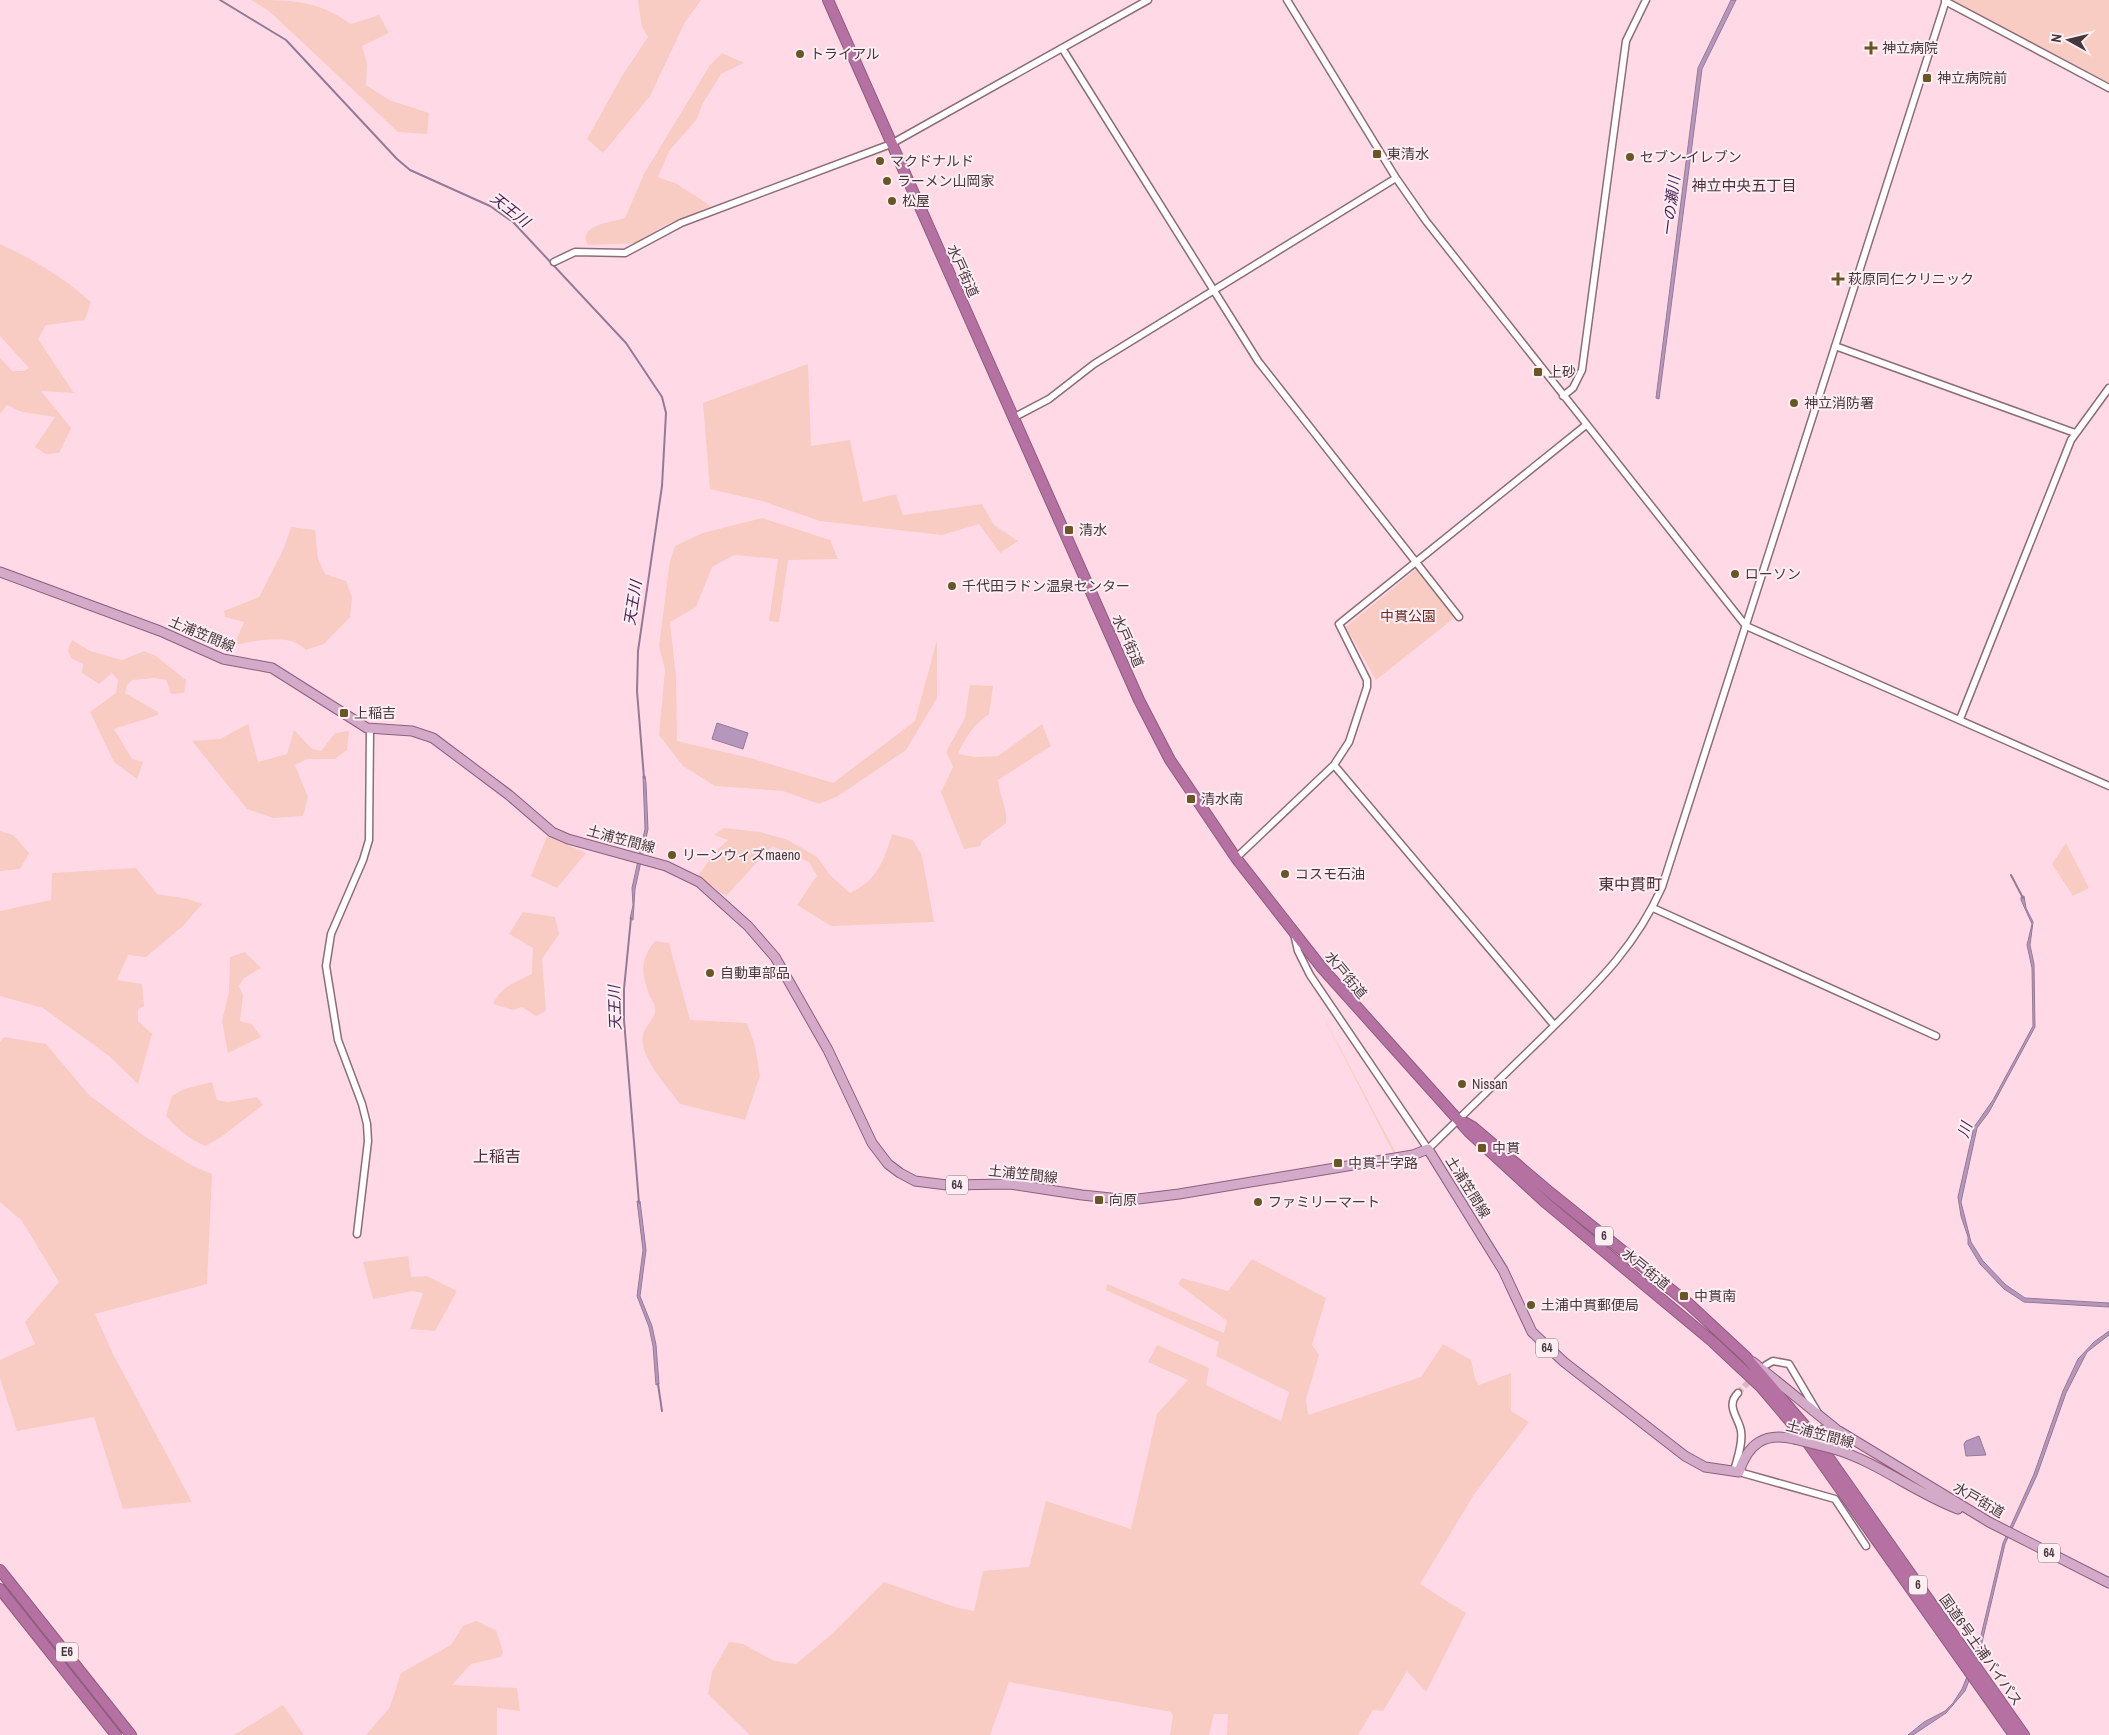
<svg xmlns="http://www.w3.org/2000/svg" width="2109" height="1735" font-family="'Archivo Narrow','Noto Sans JP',sans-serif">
<rect width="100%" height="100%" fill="#ffdae6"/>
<path fill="#f8ccc2" d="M251 0C294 0 316 0 351 24L379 15 389 33 362 46 367 63 366 85 389 100 429 113 427 134 398 132 269 11Z
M638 0H701L685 22 650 96 603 153 587 139 622 76 648 37 642 27Z
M1953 0H2109V83Z
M722 53 744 63 721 74 703 103 697 119 669 151 658 177 677 184 711 206 663 226 636 243 588 245C576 225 613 222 625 218L644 174 710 65Z
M0 244C33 259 64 278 91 302L85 320 46 325 38 339 74 393 41 391 71 428 59 453 46 454 35 447 55 417 22 412 7 405 0 414V358L12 371H24L29 368 0 336Z
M808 364 811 446 850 440 863 502 896 494 903 515 982 504 994 525 1018 541 1000 553 979 524 942 535 820 521 762 501 710 489 703 403Z
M762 518 830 540 838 559 788 560 779 622 769 621 778 559 734 555 712 567 696 607 670 622 676 677 677 741 754 759 833 783 915 721 937 640V698L906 750 838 796 819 804 783 791 715 786 683 766 659 735 665 670 659 646 670 561 675 546 703 533Z
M291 527 315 530 318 559 325 574 346 581 352 598 350 617 324 644 306 650C289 632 257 641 234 645L244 622 225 617 224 611 259 597 284 548Z
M1414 564 1454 618 1376 680 1346 627 1415 570Z
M72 640 90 651 122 660 144 651 156 656 186 680 184 693 171 694 166 680 155 678 132 680 127 685 125 693 158 712V715L114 729 132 759 143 762 137 779 114 762 90 712 116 693 118 680 112 673 99 684 82 673 83 664 71 658 68 650Z
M970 685 993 686 989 714C974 724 965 738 958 754L975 757 998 756 1042 724 1051 746 998 780C999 795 1008 808 1006 823L982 841 980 846 964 849 941 792 953 767 946 752 965 718Z
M248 724 258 762 287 754 294 730 312 749 321 751 335 733 349 731 347 750 335 759H307L295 765 308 797 303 816 273 818 247 809 192 741 220 739Z
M724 828 760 832 788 840 817 857 831 876 850 893C876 882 885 859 892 834L913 840 922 856 934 922 831 926 797 905 817 876 809 862 772 846 726 896 698 876 716 851 728 840 714 835Z
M0 831 13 835 29 853 20 869 0 871Z
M547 836 586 853 557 888 531 876Z
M2066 843 2089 888 2073 896 2052 864Z
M136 868 157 894 188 899 202 904 183 926 146 957 128 955 117 980 142 984 144 1006 138 1009V1021L152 1034 138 1084 109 1056 43 1008 0 996V911L51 900 52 873Z
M523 912 555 917 559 934 542 959 546 1011 536 1016 522 1007 513 1010 493 1004C501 986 516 982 532 974L533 948 509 934Z
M655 941 669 943 690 1020 747 1023 755 1046 760 1076 745 1120 680 1104C668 1087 635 1053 644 1031 648 1023 656 1018 655 1008 655 1003 650 998 649 994 641 971 640 960 655 941Z
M245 952 261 968 244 978 239 986 243 995 240 1021 252 1024 261 1037 228 1053 222 1021 229 992 230 957Z
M1313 997 1397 1155 1392 1150Z
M4 1037 46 1044 89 1095 144 1136 191 1165 212 1174 207 1284 95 1314 113 1354 192 1502 123 1509 94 1417 17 1431 0 1378V1360L35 1344 25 1322 59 1282 22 1221 0 1202V1042Z
M212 1082 217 1100 228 1102 257 1097 263 1105 221 1137 206 1146C189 1140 178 1129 166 1116L172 1096 184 1089Z
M408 1256 411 1277 427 1276 457 1291 435 1331 410 1329 423 1293 413 1291 373 1299 363 1262Z
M1252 1259 1326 1298 1312 1345 1319 1355 1306 1399 1308 1415 1421 1377 1443 1344 1471 1360 1475 1379 1479 1385 1511 1373V1411L1529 1422 1475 1493 1420 1584 1466 1613 1426 1692 1407 1671 1383 1711 1373 1710 1358 1735H1227L1228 1714H1214L1209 1735H1170L1173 1716 1171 1712 1009 1682 990 1735H750L708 1694 712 1672 729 1642 743 1644 774 1661 796 1664 832 1634 884 1582 958 1608 974 1611 983 1571 1029 1567 1046 1501 1131 1529 1157 1414 1188 1380 1148 1362 1157 1345 1209 1368 1206 1385 1281 1421 1289 1392 1216 1356 1219 1342 1106 1290 1107 1284 1224 1333 1227 1321 1178 1284 1182 1278 1228 1291Z
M476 1621 496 1630 503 1652 501 1657 471 1664 452 1685 517 1688 520 1711 497 1708V1735H366L390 1707 401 1673 451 1645 463 1626Z
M283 1705 304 1735H234Z"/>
<path fill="#b597bd" stroke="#947a97" d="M1731 0H1736L1702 69 1659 399 1656 398 1698 68Z
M717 723 748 733 743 749 712 739Z
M643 776H645L646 783 648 829 635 889 633 920 630 919 633 905 632 888 645 829Z
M2024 896 2026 908 2033 922 2030 945 2034 964 2035 1027 1989 1112 1977 1128 1961 1202 1971 1242 1983 1261 2006 1285 2025 1298 2109 1303V1307L2024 1302 2004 1289 1980 1264 1968 1244V1237L1961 1216 1958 1197 1974 1127 1993 1100 2033 1026 2032 968 2027 945 2032 924 2021 900V897Z
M637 1201H640L646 1250 640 1296 652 1326 656 1345 659 1384 656 1385 653 1346 649 1327 637 1296 643 1250Z
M2109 1331V1335L2087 1352 2066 1393 2037 1475 2005 1544 1979 1655 1965 1691 1946 1713 1913 1735H1908L1924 1722 1945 1711 1953 1703 1962 1689 1977 1652 2003 1543 2034 1474 2063 1391 2078 1359 2094 1342Z
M1979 1436 1986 1455 1966 1456 1964 1444 1966 1441Z"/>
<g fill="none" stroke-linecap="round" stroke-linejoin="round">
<path stroke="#947a97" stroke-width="2" d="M220 0 286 40 397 159 410 170 490 206 513 222 626 343 662 397 666 413 662 486 638 651 637 691 644 778
M2011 875 2023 898
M631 918 624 989V1020L639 1203
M658 1384 662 1411"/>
<path stroke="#dab9c4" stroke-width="6" stroke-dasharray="6 3" stroke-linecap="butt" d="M1738 1393 1754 1376"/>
<defs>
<path id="minor" d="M1287 0 1396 178 1426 221 1746 626 2109 786
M1945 1 2109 88
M1062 48 1258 361 1459 617
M554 262 575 252 625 253 681 223 891 144 1148 0
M1835 346 2075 433
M1563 396 1573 388 1582 370 1626 41 1646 0
M1013 418 1049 399 1094 364 1396 178
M1960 719 2071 440 2109 388
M1334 765 1554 1025
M1236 858 1334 765 1349 742 1367 687V680L1339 624 1586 425
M1653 908 1936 1036
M1294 934 1298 951 1310 975 1428 1149C1467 1111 1506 1073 1545 1035 1593 987 1634 950 1662 887L1946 0
M357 1234 368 1141 367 1124 362 1104 338 1040 326 966 331 934 363 860 369 840 370 729
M1766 1365 1773 1361 1789 1364 1818 1413
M1734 1471C1737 1459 1743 1444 1741 1431 1739 1418 1725 1406 1738 1393
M1739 1472 1835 1499 1866 1546"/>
<path id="major" d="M0 572 160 631 223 659 272 668 367 728 412 731 433 738 509 795 552 832 568 839 666 866 699 882 748 926 775 957 828 1050 872 1143 888 1164 900 1173 915 1181 947 1185 1010 1184 1082 1195 1130 1200 1179 1194 1413 1155 1428 1149 1503 1270 1532 1332 1564 1362 1685 1456 1705 1467 1739 1472C1748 1444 1764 1432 1794 1439
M1753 1362 1836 1429
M1807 1438 1823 1430 1839 1431 1989 1522 2109 1583
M1834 1449C1878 1462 1915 1493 1958 1509"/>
<path id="highway" d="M828 0 1139 700 1170 760 1236 858 1322 968 1469 1132 1546 1203 1713 1342 1761 1387 1805 1439 2014 1735
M1464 1122 1473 1127 1552 1194 1689 1304 1746 1357 1812 1434 2024 1735
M0 1570 131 1735
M0 1589 116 1735"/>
</defs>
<use href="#minor" stroke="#8d6c78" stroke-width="9"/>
<use href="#major" stroke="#8e5d7f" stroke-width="11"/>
<use href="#highway" stroke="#8e5d7f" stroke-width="12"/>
<use href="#minor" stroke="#fff" stroke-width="6"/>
<use href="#major" stroke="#d3aac7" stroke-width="9"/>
<use href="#highway" stroke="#b571a2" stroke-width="10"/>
<defs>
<path id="major-bridge" d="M1794 1439 1834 1449"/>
</defs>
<use href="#major-bridge" stroke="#8e5d7f" stroke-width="11" stroke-linecap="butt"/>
<use href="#major-bridge" stroke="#d3aac7" stroke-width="9"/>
</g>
<g fill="#6a5624" stroke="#fdeef3" stroke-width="2">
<path d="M1868.5 40.5h5v5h5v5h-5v5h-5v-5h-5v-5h5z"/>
<circle cx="800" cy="54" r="5"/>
<rect x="1922" y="73" width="10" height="10" rx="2.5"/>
<rect x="1372" y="149" width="10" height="10" rx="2.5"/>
<circle cx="1630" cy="157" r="5"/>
<circle cx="880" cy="161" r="5"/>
<circle cx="887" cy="181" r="5"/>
<circle cx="892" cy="201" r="5"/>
<path d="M1835.5 271.5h5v5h5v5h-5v5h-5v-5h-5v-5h5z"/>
<rect x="1533" y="367" width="10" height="10" rx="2.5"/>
<circle cx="1794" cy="403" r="5"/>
<rect x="1064" y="525" width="10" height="10" rx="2.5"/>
<circle cx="1735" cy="574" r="5"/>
<circle cx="952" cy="586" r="5"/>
<rect x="339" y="708" width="10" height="10" rx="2.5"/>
<rect x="1186" y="794" width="10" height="10" rx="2.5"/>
<circle cx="672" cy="855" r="5"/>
<circle cx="1285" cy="874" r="5"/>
<circle cx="710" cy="973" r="5"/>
<circle cx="1462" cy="1084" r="5"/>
<rect x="1477" y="1143" width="10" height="10" rx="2.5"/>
<rect x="1333" y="1158" width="10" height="10" rx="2.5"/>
<rect x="1094" y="1195" width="10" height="10" rx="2.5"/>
<circle cx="1258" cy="1202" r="5"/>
<rect x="1679" y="1291" width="10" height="10" rx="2.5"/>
<circle cx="1531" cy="1305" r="5"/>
</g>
<g text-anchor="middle" stroke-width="4" stroke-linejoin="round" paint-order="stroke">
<g fill="#fdeef3" stroke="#7d6e74" stroke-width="1">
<rect x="946" y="1175.5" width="22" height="19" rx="4"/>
<rect x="1595" y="1226.5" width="18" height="19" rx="4"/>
<rect x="1536" y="1338.5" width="22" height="19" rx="4"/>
<rect x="2038" y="1543.5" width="22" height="19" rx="4"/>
<rect x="1909" y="1575.5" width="18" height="19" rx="4"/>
<rect x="56" y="1642.5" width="22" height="19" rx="4"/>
</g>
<g font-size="12" font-weight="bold" fill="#46373d">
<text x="957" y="1189">64</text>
<text x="1604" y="1240">6</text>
<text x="1547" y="1352">64</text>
<text x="2049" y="1557">64</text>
<text x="1918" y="1589">6</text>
<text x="67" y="1656">E6</text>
</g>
<g font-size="14" fill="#46373d" stroke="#fdeef3" text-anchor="start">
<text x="1882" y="53">神立病院</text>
<text x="810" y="59">トライアル</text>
<text x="1937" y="83">神立病院前</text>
<text x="1387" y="159">東清水</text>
<text x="1640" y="162">セブン-イレブン</text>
<text x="890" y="166">マクドナルド</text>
<text x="897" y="186">ラーメン山岡家</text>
<text x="902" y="206">松屋</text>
<text x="1848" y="284">萩原同仁クリニック</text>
<text x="1548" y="377">上砂</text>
<text x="1804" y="408">神立消防署</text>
<text x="1079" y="535">清水</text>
<text x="1745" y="579">ローソン</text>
<text x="962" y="591">千代田ラドン温泉センター</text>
<text x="354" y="718">上稲吉</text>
<text x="1201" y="804">清水南</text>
<text x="682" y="860">リーンウィズmaeno</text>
<text x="1295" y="879">コスモ石油</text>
<text x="720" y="978">自動車部品</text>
<text x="1472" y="1089">Nissan</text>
<text x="1492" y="1153">中貫</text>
<text x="1348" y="1168">中貫十字路</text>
<text x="1109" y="1205">向原</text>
<text x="1268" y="1207">ファミリーマート</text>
<text x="1694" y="1301">中貫南</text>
<text x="1541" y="1310">土浦中貫郵便局</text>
</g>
<g font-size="14" fill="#46373d" stroke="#fdeef3">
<text transform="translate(963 271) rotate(66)" y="5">水戸街道</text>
<text transform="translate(202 634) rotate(23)" y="5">土浦笠間線</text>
<text transform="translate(1128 641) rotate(66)" y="5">水戸街道</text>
<text transform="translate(621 839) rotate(15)" y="5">土浦笠間線</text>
<text transform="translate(1346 975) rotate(50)" y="5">水戸街道</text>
<text transform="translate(1023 1174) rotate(6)" y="5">土浦笠間線</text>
<text transform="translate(1468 1187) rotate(58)" y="5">土浦笠間線</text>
<text transform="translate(1646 1269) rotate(39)" y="5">水戸街道</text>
<text transform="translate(1820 1434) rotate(15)" y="5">土浦笠間線</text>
<text transform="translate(1979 1500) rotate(30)" y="5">水戸街道</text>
<text transform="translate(1981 1650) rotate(55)" y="5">国道6号土浦バイパス</text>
</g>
<g font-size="14" fill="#69291d" stroke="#fdeef3">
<text x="1408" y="621">中貫公園</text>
</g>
<g font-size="15" fill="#4b2f3a" stroke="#fdeef3">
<text x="1744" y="191">神立中央五丁目</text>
</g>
<g font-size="15" font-style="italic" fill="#461f4f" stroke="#fdeef3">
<text transform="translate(1671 206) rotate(-83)" y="5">一の瀬川</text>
<text transform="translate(510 210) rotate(38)" y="5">天王川</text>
<text transform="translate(633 603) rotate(-81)" y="5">天王川</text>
<text transform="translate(615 1008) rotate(-92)" y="5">天王川</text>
<text transform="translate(1965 1130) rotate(-72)" y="5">川</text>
</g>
<g font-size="16" fill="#4b2f3a" stroke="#fdeef3">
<text x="1630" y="890">東中貫町</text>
<text x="497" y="1162">上稲吉</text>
</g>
</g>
<g transform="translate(2069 40) rotate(278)" stroke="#fdeef3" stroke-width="4" paint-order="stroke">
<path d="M0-4L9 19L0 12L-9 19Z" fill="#46373d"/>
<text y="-8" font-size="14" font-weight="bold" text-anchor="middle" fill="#46373d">N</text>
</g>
</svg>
